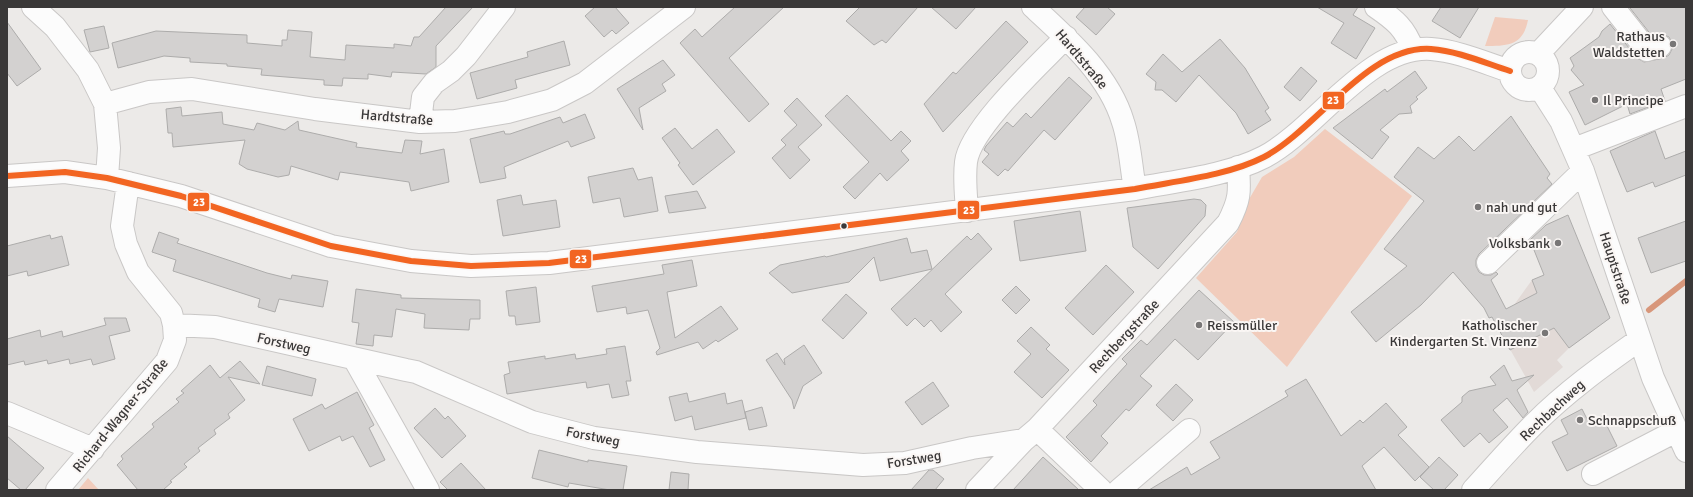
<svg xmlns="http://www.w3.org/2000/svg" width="1693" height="497" font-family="Signika,sans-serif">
<rect width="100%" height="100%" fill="#eceae8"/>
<path fill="#e2dad7" d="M1532 280 1540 299 1597 286 1610 318 1569 348 1557 360 1563 367 1534 392 1492 317 1514 305Z"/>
<path fill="#f1ccbc" d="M1495 17 1528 20C1523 45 1509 46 1485 46Z
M1325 129 1412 196 1287 367 1196 278 1237 232 1248 201 1262 177 1294 157Z
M88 478 99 490H78Z"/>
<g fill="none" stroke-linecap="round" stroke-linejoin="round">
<path stroke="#d8977b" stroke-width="6" d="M1649 310 1686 281"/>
</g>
<path fill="#d3d1d0" stroke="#adacab" d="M446 7H473L436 46V67L426 74 392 72 391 77 368 74V79L343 78 342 86 324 85V80L261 75 262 69 227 66V64L190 62V58L164 56 118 68 112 43 156 31 247 35V43L282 46V40H287L288 30 312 32 310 57 345 60 346 45 394 48V44L411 46 414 37H419Z
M595 7H615L629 23 616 34 612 30 604 37 585 16Z
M735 7H784L729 58 769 104 749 122 680 43 695 29 702 37Z
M860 7H918L886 43 882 40 874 45 846 21Z
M931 7H976L956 29Z
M1085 7H1107L1115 14 1096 35 1076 17Z
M1317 7H1358L1353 15 1375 28 1356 59 1331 43 1344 23Z
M1441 7H1479L1460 38 1432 21Z
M1631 7H1686V79L1661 89 1665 101 1630 114 1627 104 1585 125 1569 92 1584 85 1571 70 1574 66 1570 58 1599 37 1602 31 1610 24 1637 58 1644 62 1664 58 1669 55 1672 49V43L1669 37 1662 34 1652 36 1630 8Z
M1006 21 1028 42 943 132 924 104 953 72 956 74Z
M7 22 41 69 17 86 7 73Z
M104 26 109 48 90 52 84 30Z
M1220 39 1245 68 1269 108 1265 111 1271 120 1248 134 1236 113 1199 75 1176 102 1162 90H1155L1156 82 1146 74 1163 54 1182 72Z
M564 41 570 65 515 80 517 88 477 99 470 73 528 57 527 52Z
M663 60 675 75 662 84 666 91 639 108 643 130 617 89Z
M1301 67 1317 81 1300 101 1284 87Z
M1415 71 1427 88 1416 97 1418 99 1410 106 1412 113 1399 114 1380 130 1389 137 1372 159 1333 128 1385 89 1387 92Z
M1069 77 1092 98 1055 140 1044 130 1008 171 1005 169 998 176 982 162 989 154 984 150 986 146 1007 122 1013 127 1026 113 1031 118Z
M847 95 891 141 901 131 911 141 901 151 909 160 887 181 880 173 855 199 843 187 869 162 825 116Z
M797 98 822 125 798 147 810 160 790 179 772 158 786 145 781 140 797 125 784 111Z
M181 107 182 116 222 112 223 124 254 130 257 123 285 130 298 121 299 130 357 143 356 147 402 153 405 140 422 141 420 154 444 149 449 182 411 191 409 182 340 172 338 180 291 166 289 175 278 177 247 169 239 164 245 140 173 147 172 133H168L166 109Z
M585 114 595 138 571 147 568 141 504 167 506 178 480 183 470 139 504 131 505 134H510L560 117 563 123Z
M1511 116 1550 174 1547 178 1552 184 1479 254 1476 260V266L1479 272 1484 275H1491L1496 272 1498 274 1491 280 1506 309 1537 293 1532 280 1544 275 1530 240 1546 225 1568 215 1610 318 1569 348 1554 328 1510 350 1492 317 1489 318 1484 308 1453 272 1421 305 1376 342 1351 312 1407 266 1384 249 1424 201 1394 177 1418 147 1434 159 1459 136 1474 151Z
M675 128 692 149 717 129 735 152 693 185 678 165 680 163 662 138Z
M1655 131 1665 159 1686 151V175L1655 187 1653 182 1627 192 1610 151Z
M633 168 638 180 652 177 658 211 624 217 620 198 593 203 588 177Z
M697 191 706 208 669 213 665 196Z
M521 195 523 205 556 200 560 227 503 236 497 200Z
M1194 199 1201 200 1206 205 1205 216 1158 269 1133 247 1127 208Z
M1080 211 1086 251 1020 261 1014 221Z
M1686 221V261L1651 273 1638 238Z
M159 232 179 239 177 243 267 273 291 279 292 275 328 281 323 307 279 299 275 312 258 307 260 299 173 271 176 260 152 252Z
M978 233 992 249 945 294 962 312 941 332 931 320 924 327 915 318 907 326 891 309 967 236 971 240Z
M50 235 51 239 62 236 69 265 28 276 27 271 7 276V246Z
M907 238 911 253 927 250 932 269 880 281 874 257 849 282 792 293 769 273 780 265 825 256 826 257Z
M692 260 697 286 667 292 675 338 721 306 738 329 718 342 716 340 703 349 698 342 657 355 656 352 660 348 648 310 627 314 626 307 597 312 592 286 664 274 662 265Z
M1106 265 1134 292 1093 335 1065 308Z
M1016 286 1030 300 1016 314 1002 300Z
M536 287 540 322 516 325 515 316H509L506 291Z
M356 289 401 295V298L480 300V319H470L469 330 424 328 425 314 396 309 392 337 374 335 373 346 356 344 359 323 352 322Z
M1199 290 1234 322 1198 360 1175 339 1140 376 1152 386 1129 411 1126 409 1101 436 1108 443 1091 462 1066 437 1097 405 1093 401 1127 364 1122 359 1141 340 1147 345Z
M846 294 867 313 843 339 822 320Z
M104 318H126L130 331 109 336 115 359 93 365 91 359 70 364 69 359 48 364 47 360 25 365 24 361 7 365V339L40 330 41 337 62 331 63 337 106 325Z
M1031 327 1050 345 1046 349 1069 370 1042 398 1014 372 1031 354 1017 341Z
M804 345 822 373 803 386 794 409 792 400 766 360 777 353 785 365 784 359Z
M625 346 631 381H626L629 395 612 398 609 384 587 388 586 382 507 394 504 375 510 373 508 362 545 356V359L575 354 576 359 607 354 606 349Z
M240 361 260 384 228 377 245 400 228 414 230 418 214 430 216 434 198 448 200 451 184 464 187 467 170 481 172 482 163 490H138L117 465 123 459 121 456 154 427 152 424 179 402 176 399 184 393 181 391 210 365 220 378Z
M1504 365 1512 381 1534 375 1517 390 1528 412 1523 418 1507 398 1493 410 1508 427 1489 443 1480 433 1464 447 1441 420 1462 402V397L1469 391 1496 385 1490 377Z
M267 366 316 379 312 396 262 385Z
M1306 379 1341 436 1360 420 1363 423 1386 403 1407 427 1398 435 1429 467 1415 481 1384 447 1362 466 1376 490H1149L1187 467 1191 475 1220 458 1210 442 1288 396 1285 391Z
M933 382 949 406 922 425 905 402Z
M1176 384 1193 400 1173 421 1156 405Z
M357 392 374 425 369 428 385 460 370 467 353 436 342 441 340 436 309 451 293 419 322 404 325 409Z
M687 393 689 402 725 393 727 404 742 400 746 418 695 430 692 416 675 421 669 397Z
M762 407 767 426 749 430 745 412Z
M435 408 445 419 448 416 466 436 442 458 414 428Z
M1582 409 1589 423 1602 416 1617 446 1567 471 1552 442 1568 434 1561 420Z
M7 436 44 468 25 490H21L7 478Z
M539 450 588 462V460L627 466 623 490H610L569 483 568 487 532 478Z
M1043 457 1079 490H1013Z
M1439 457 1458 475 1444 490H1434L1420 477Z
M461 463 486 490H448L440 482Z
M929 470H933L944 479 935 490H911Z
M671 472 689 474 688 490H669Z"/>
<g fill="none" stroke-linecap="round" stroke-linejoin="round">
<defs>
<path id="minor" d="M33 7 55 27 88 70 105 104 109 148 107 178
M1033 7C1068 39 1109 75 1123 122 1130 143 1131 167 1135 189
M1376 7C1395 20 1405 28 1413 50
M1613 7 1647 50 1660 46
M1510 71a19 19 0 1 1 38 0a19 19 0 1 1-38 0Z
M1538 54 1582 7
M1540 88 1561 121 1583 171 1653 378 1686 451
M105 104 149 92 192 89 315 109 420 122 455 121 508 112 552 100 585 83 684 7
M420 122 423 97 434 83 451 71 466 56 504 7
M1574 149 1686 106
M7 176 65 172 107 178 181 196 331 246 411 261 471 266 549 263 1135 189C1175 181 1227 176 1264 157 1317 129 1368 45 1431 49 1458 51 1485 63 1510 71
M967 211C966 195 964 178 966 162 970 128 1041 63 1066 37
M1488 263 1583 171
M174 325 215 327 406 370 416 372 532 422 594 438 697 452 863 465 905 463 972 448 1024 440
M355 360 428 490
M7 413 93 449
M1037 429 1101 490
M1593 474 1676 431
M57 490 167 361 175 340 174 325 171 313 138 272 126 244 122 226 128 183
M977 490 1024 440 1037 429 1228 223C1240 200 1240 192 1238 167
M1119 490 1189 430
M1473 490C1493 468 1513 445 1534 424 1566 392 1602 366 1639 340"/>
</defs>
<use href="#minor" stroke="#c9c7c6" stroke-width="24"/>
<use href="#minor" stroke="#fcfcfc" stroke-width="22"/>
<defs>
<path id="bus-1" d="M7 176 65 172 107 178 181 196 331 246 411 261 471 266 549 263 1135 189C1175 181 1227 176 1264 157 1317 129 1368 45 1431 49 1458 51 1485 63 1510 71"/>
</defs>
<use href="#bus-1" stroke="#faf6f4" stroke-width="9"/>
<use href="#bus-1" stroke="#f26522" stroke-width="6"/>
</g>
<g fill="#787676" stroke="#faf6f4" stroke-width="1.5">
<circle cx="1673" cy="44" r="4"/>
<circle cx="1595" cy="100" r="4"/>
<circle cx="1478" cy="207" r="4"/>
<circle cx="1558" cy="243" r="4"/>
<circle cx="1199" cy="325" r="4"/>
<circle cx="1545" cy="333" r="4"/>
<circle cx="1580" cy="420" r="4"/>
</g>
<circle fill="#3a3838" stroke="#faf6f4" stroke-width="1.5" cx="844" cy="226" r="3.5"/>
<g text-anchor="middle" stroke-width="4" stroke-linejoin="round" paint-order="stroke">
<g font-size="14" fill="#3a3838" stroke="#faf6f4" text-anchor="start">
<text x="1665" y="41" text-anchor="end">Rathaus<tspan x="1665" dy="16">Waldstetten</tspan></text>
<text x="1603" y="105">Il Principe</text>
<text x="1486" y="212">nah und gut</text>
<text x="1550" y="248" text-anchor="end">Volksbank</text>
<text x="1207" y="330">Reissmüller</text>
<text x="1537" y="330" text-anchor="end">Katholischer<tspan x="1537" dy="16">Kindergarten St. Vinzenz</tspan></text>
<text x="1588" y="425">Schnappschuß</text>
</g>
<g font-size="14" fill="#3a3838" stroke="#faf6f4">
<text transform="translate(1082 59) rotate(50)" y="5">Hardtstraße</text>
<text transform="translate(397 117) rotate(5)" y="5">Hardtstraße</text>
<text transform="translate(1616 268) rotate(72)" y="5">Hauptstraße</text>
<text transform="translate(1124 336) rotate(-47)" y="5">Rechbergstraße</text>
<text transform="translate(284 343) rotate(13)" y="5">Forstweg</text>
<text transform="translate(1552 410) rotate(-43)" y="5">Rechbachweg</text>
<text transform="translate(120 415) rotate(-51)" y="5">Richard-Wagner-Straße</text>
<text transform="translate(593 436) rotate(11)" y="5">Forstweg</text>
<text transform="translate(914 459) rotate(-9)" y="5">Forstweg</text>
</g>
</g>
<g stroke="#faf6f4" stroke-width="1.5">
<rect x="1322" y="91" width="23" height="19" rx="4" fill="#f26522"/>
<rect x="187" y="192" width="23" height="20" rx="4" fill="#f26522"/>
<rect x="957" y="200" width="23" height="20" rx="4" fill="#f26522"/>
<rect x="569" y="249" width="23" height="20" rx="4" fill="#f26522"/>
</g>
<g font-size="11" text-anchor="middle" font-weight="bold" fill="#fff">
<text x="1333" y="104">23</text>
<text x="199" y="206">23</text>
<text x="969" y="214">23</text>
<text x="581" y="263">23</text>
</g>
<rect width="1693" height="497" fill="none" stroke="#3a3838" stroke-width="16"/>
</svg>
